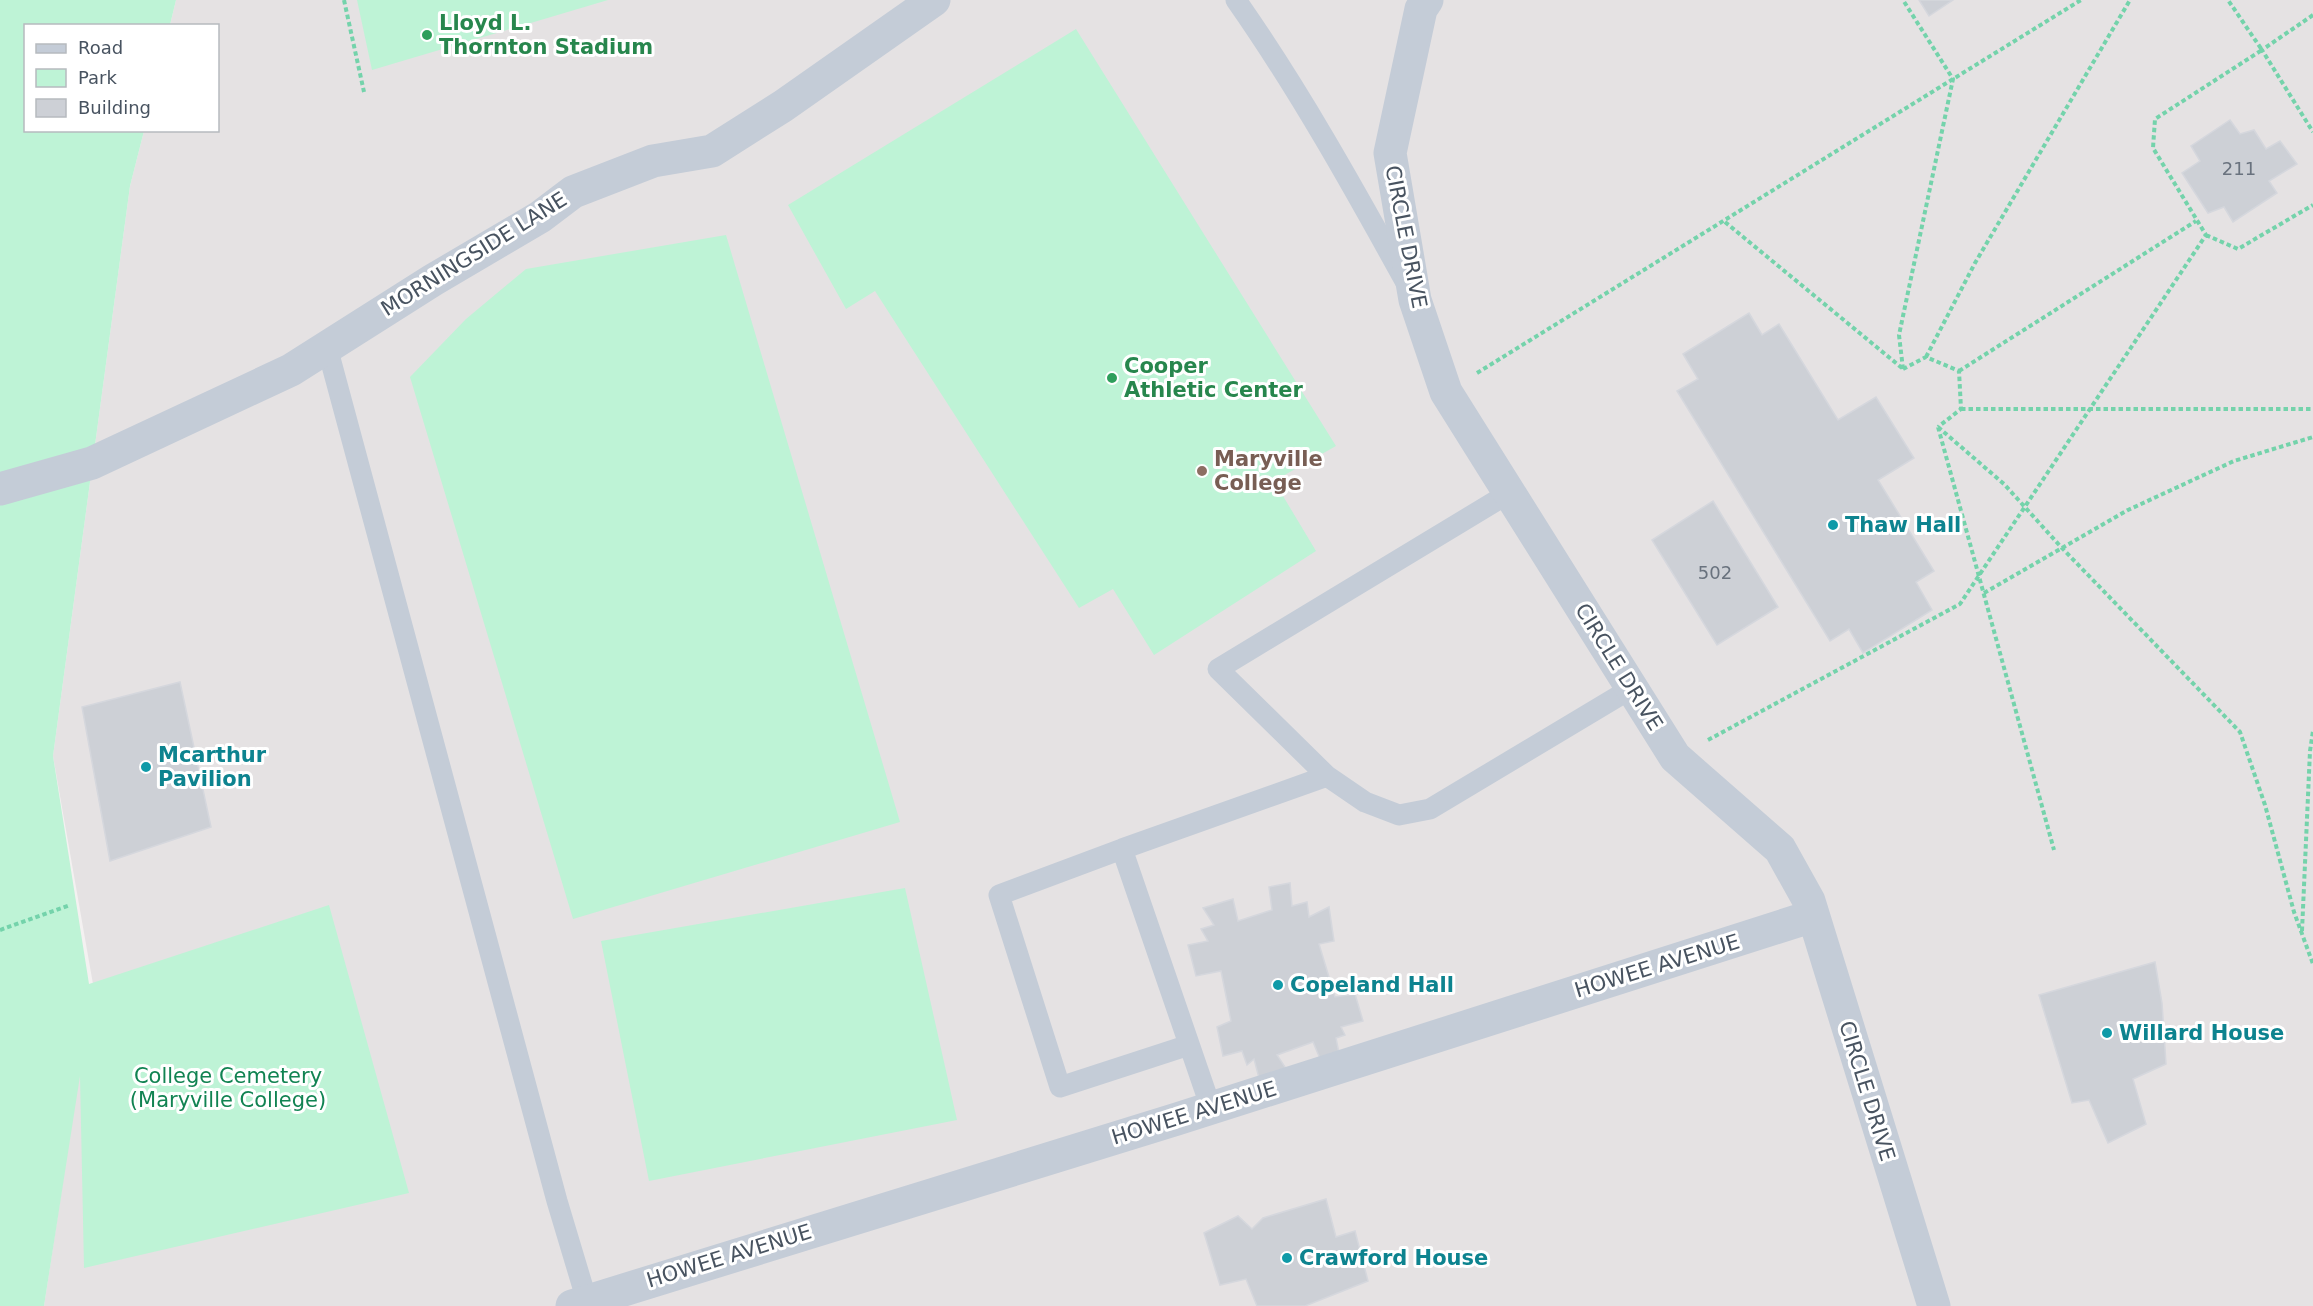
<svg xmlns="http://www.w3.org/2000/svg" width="2313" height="1306" font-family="'DejaVu Sans',sans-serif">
<rect width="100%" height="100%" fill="#f4f1f1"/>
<path fill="#e5e2e3" d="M176 0H2313V1306H44L93 984 53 756 130 186 144 131 218 130V26L170 25Z"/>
<path fill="#bef3d6" d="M0 0H176L170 25 26 26V130L144 131 130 186 53 756 89 984 329 905 409 1193 84 1268 80 1076 44 1306H0Z
M357 0H608L372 70Z
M1076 29 1336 446 1274 481 1316 551 1154 655 1113 589 1079 608 875 291 846 309 788 205Z
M726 235 900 822 573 919 410 377 466 319 526 269Z
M905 888 957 1120 649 1181 601 941Z"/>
<path fill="#cdd0d6" stroke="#d5d7dd" stroke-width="1.5" d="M1919 0H1953L1929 16Z
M2230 120 2240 134 2254 130 2266 149 2280 141 2297 164 2269 181 2277 193 2233 222 2224 207 2208 213 2182 173 2200 161 2191 146Z
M1749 313 1762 335 1779 324 1838 420 1876 397 1914 458 1878 480 1934 571 1916 582 1932 610 1863 653 1849 629 1830 641 1677 391 1698 379 1683 354Z
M1713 501 1778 607 1717 645 1652 540Z
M180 682 211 827 110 861 82 707Z
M1290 883 1292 906 1307 902 1309 917 1329 907 1334 941 1319 944 1335 997 1355 994 1363 1021 1341 1027 1345 1035 1336 1038 1340 1058 1321 1061 1313 1042 1277 1055 1287 1070 1259 1078 1254 1059 1247 1065 1242 1051 1223 1056 1217 1027 1231 1021 1221 971 1196 976 1188 945 1208 941 1201 929 1214 925 1203 908 1233 899 1238 921 1272 910 1269 887Z
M2155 962 2162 1003 2166 1064 2133 1079 2146 1124 2108 1143 2089 1100 2072 1103 2039 995Z
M1326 1199 1336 1237 1355 1231 1368 1281 1305 1306H1257L1246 1279 1220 1285 1204 1233 1238 1216 1252 1229 1263 1218Z"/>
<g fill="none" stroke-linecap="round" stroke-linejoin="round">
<path stroke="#74d3ab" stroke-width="4" stroke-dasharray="4.5 3" stroke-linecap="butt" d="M344 0 364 92
M2313 15 2262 50 2313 132
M1725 222 1902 368
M2206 235 2238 249 2313 205
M1926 357 1975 263 2130 0
M1903 369 1899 335 1953 79 1903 0
M1903 369 1926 357 1959 371 1961 409 1938 427
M1959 371 2196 221
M1477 373 2081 0
M1961 409H2313
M1938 427 2004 484 2061 547 2240 732 2265 805 2294 912 2313 964
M1938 427 2054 850
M1984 593 2128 510 2234 461 2313 437
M1708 740 1960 604 2206 235 2153 148 2155 119 2262 50 2228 0
M0 930 70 905
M2302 931 2310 751 2313 731"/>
<path stroke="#c4ccd7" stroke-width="21" d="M1236 0C1299 90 1352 185 1405 281
M327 347 557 1201 587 1301
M1327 776 1218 669 1509 493
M1122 849 1327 776 1365 802 1399 815 1430 809 1632 688
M1189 1045 1060 1087 999 895 1122 849 1211 1108"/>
<path stroke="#c4ccd7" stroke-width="33" d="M1427 0 1421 9 1390 153 1415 300 1446 392 1675 757 1780 849 1809 901 1934 1306
M0 489 92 463 291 370 433 280 540 217 573 192 653 161 712 151 783 106 934 0
M572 1306 1177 1119 1813 916"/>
</g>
<g fill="#2e9e5b" stroke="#fff" stroke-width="2">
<circle cx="427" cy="35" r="6"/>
<circle cx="1112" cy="378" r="6"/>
</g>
<circle fill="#8d6e63" stroke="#fff" stroke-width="2" cx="1202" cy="471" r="6"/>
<g fill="#0f9aa8" stroke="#fff" stroke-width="2">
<circle cx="1833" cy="525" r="6"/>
<circle cx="146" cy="767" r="6"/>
<circle cx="1278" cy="985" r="6"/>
<circle cx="2107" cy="1033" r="6"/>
<circle cx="1287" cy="1258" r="6"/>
</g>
<g text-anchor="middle" stroke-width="6" stroke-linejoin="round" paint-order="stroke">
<g font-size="18" fill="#69727e">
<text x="2239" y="175">211</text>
<text x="1715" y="579">502</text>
</g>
<g font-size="21" font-weight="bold" fill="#27864d" stroke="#fff" text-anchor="start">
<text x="439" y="30">Lloyd L.<tspan x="439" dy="24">Thornton Stadium</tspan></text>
<text x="1124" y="373">Cooper<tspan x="1124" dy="24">Athletic Center</tspan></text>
</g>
<g font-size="21" fill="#485360" stroke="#fff">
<text transform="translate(1406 237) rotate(79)" y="7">CIRCLE DRIVE</text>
<text transform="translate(474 254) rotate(-32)" y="7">MORNINGSIDE LANE</text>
<text transform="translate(1619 667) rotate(58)" y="7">CIRCLE DRIVE</text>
<text transform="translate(1657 966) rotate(-17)" y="7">HOWEE AVENUE</text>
<text transform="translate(1867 1091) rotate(73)" y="7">CIRCLE DRIVE</text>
<text transform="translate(1194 1113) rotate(-17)" y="7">HOWEE AVENUE</text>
<text transform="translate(729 1256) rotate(-17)" y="7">HOWEE AVENUE</text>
</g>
<g font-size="21" font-weight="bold" fill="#785e54" stroke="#fff" text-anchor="start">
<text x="1214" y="466">Maryville<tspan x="1214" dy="24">College</tspan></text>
</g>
<g font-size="21" font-weight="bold" fill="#0d838f" stroke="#fff" text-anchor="start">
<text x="1845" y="532">Thaw Hall</text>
<text x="158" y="762">Mcarthur<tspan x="158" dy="24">Pavilion</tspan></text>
<text x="1290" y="992">Copeland Hall</text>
<text x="2119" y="1040">Willard House</text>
<text x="1299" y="1265">Crawford House</text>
</g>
<g font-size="21" fill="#118352" stroke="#fff">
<text x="228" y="1083">College Cemetery<tspan x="228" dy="24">(Maryville College)</tspan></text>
</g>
</g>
<rect x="24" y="24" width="195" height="108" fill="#ffffff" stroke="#b6babf" stroke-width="1.5"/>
<rect x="36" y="44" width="30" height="9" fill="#c4ccd7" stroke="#b6babf" stroke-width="1.5"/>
<text x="78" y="54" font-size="18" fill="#485360">Road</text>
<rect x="36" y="69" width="30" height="18" fill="#bef3d6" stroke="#b6babf" stroke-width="1.5"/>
<text x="78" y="84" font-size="18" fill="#485360">Park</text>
<rect x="36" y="99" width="30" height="18" fill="#cdd0d6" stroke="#b6babf" stroke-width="1.5"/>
<text x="78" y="114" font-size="18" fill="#485360">Building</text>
</svg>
